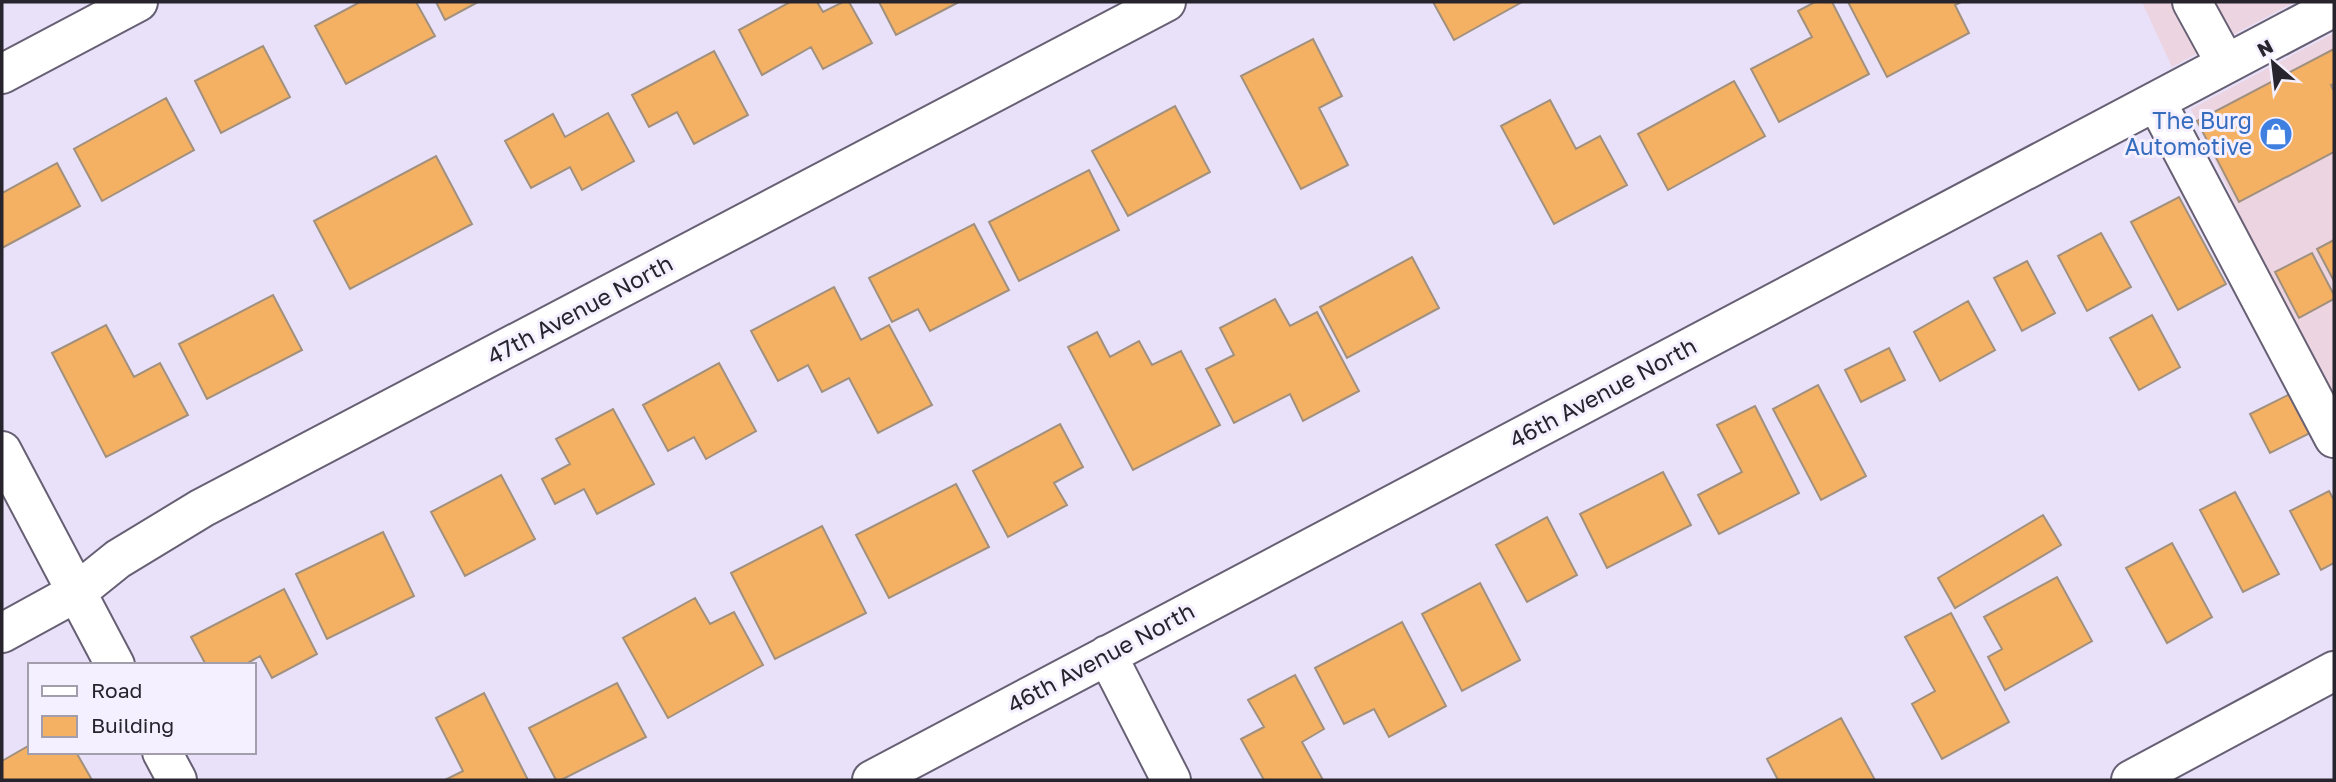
<svg xmlns="http://www.w3.org/2000/svg" width="2336" height="782" font-family="'Golos Text',sans-serif">
<rect width="100%" height="100%" fill="#e9e1f9"/>
<path fill="#ecd4e0" d="M2142 2H2295L2172 67Z
M2334 33V420L2191 109Z"/>
<path fill="#f4b164" stroke="#a1907e" stroke-width="2" d="M360 2H416L435 36 346 84 315 26Z
M436 2H478L445 20Z
M790 2H817L823 12 843 2H849L872 43 823 69 811 47 762 75 739 30Z
M879 2H959L896 35Z
M1433 2H1522L1454 40Z
M1815 2H1832L1869 74 1779 122 1751 69 1812 37 1798 11Z
M1848 2H1961L1955 5 1969 33 1887 77Z
M1313 39 1342 96 1319 108 1348 165 1301 189 1241 76Z
M263 46 290 97 221 133 195 81Z
M2334 49V84L2331 85 2334 91V152L2239 202 2197 121Z
M714 51 748 115 694 144 677 112 649 127 632 95Z
M1734 81 1765 136 1668 190 1638 134Z
M166 98 194 150 102 201 74 149Z
M1550 100 1576 149 1600 136 1627 185 1554 224 1501 126Z
M1175 106 1210 172 1128 216 1092 151Z
M608 113 634 161 582 190 570 167 531 188 505 141 553 114 565 137Z
M436 156 472 224 350 289 314 221Z
M57 163 80 206 2 248V193Z
M1089 170 1119 230 1019 281 989 222Z
M2179 197 2226 284 2178 310 2131 222Z
M974 224 1009 290 930 331 918 309 892 322 869 278Z
M2101 233 2131 287 2087 311 2058 256Z
M2334 240V281L2317 249Z
M2312 253 2334 295V299L2299 318 2275 272Z
M1412 257 1439 308 1347 358 1320 307Z
M2027 261 2055 313 2022 331 1994 278Z
M834 287 861 340 889 325 932 405 878 433 849 378 822 392 808 365 778 381 751 331Z
M273 295 302 350 207 399 179 344Z
M1275 299 1290 326 1317 312 1359 391 1303 421 1290 394 1234 423 1206 369 1234 355 1220 328Z
M1968 301 1995 350 1940 381 1914 332Z
M2152 315 2180 367 2139 390 2110 338Z
M106 325 134 377 160 363 188 415 106 457 52 353Z
M1097 332 1110 357 1139 341 1152 365 1181 351 1220 425 1133 470 1068 347Z
M1889 348 1905 380 1861 402 1845 370Z
M719 363 756 431 706 459 694 437 668 451 643 405Z
M1818 385 1866 476 1821 500 1773 409Z
M2290 394 2310 433 2270 453 2250 414Z
M1755 406 1799 493 1719 534 1698 495 1742 472 1717 425Z
M613 409 654 484 597 514 584 489 555 504 542 479 570 464 556 439Z
M1060 424 1083 467 1054 483 1067 505 1008 537 973 471Z
M1663 472 1691 525 1607 568 1580 514Z
M501 475 535 539 465 576 431 512Z
M956 484 989 547 889 598 856 535Z
M2329 491 2334 500V563L2321 570 2290 511Z
M2235 492 2279 574 2243 592 2200 510Z
M2043 515 2061 545 1955 608 1938 578Z
M1547 517 1577 575 1527 602 1496 545Z
M822 526 866 613 775 659 731 573Z
M383 532 414 596 327 639 296 574Z
M2172 543 2212 617 2167 643 2126 568Z
M2057 577 2092 641 2005 690 1988 657 2002 649 1984 617Z
M1480 583 1520 660 1462 691 1422 614Z
M284 589 317 654 272 678 260 656 244 665H206L191 637Z
M695 598 710 624 734 612 763 665 668 718 623 638Z
M1951 613 2009 722 1942 759 1912 704 1935 691 1905 637Z
M1402 622 1446 706 1389 737 1374 709 1344 724 1315 668Z
M1295 675 1324 729 1302 742 1323 780H1264L1241 739 1264 727 1248 700Z
M617 683 646 737 561 780H556L529 728Z
M484 693 528 780H445L463 771 436 718Z
M1841 718 1875 780H1778L1767 759Z
M30 745V752H76L92 780H2V761Z"/>
<g fill="none" stroke-linecap="round" stroke-linejoin="round">
<defs>
<path id="minor" d="M2192 2 2226 64
M2 74 138 2
M2156 101 2334 438
M2 451 115 665
M2 633 77 592 118 559 202 508 1166 2
M1107 655 1171 780
M162 752 177 780
M872 780 2334 7
M2131 780 2334 671"/>
</defs>
<use href="#minor" stroke="#676074" stroke-width="42"/>
<use href="#minor" stroke="#fff" stroke-width="38"/>
</g>
<defs>
<symbol id="shop-disc" viewBox="-11 -11 22 22"><circle r="9.5" fill="#3f7fe0" stroke="#f5f0ff"/><path d="M-5-2.5h2.3a2.7 3.5 0 0 1 5.4 0H5L5.5 6h-11ZM-1.5-2.5h3a1.5 2.3 0 0 0-3 0Z" fill="#fff"/></symbol>
</defs>
<g fill-rule="evenodd">
<use href="#shop-disc" x="2257" y="115" width="38" height="38"/>
</g>
<g text-anchor="middle" stroke-width="6" stroke-linejoin="round" paint-order="stroke">
<g font-size="23" fill="#366cbe" stroke="#f5f0ff" text-anchor="end">
<text x="2252" y="129">The Burg<tspan x="2252" dy="26">Automotive</tspan></text>
</g>
<g font-size="23" fill="#27242d" stroke="#f5f0ff">
<text transform="translate(580 310) rotate(-28)" y="8">47th Avenue North</text>
<text transform="translate(1603 393) rotate(-28)" y="8">46th Avenue North</text>
<text transform="translate(1101 658) rotate(-28)" y="8">46th Avenue North</text>
</g>
</g>
<rect width="2336" height="782" fill="none" stroke="#27242d" stroke-width="7"/>
<rect x="28" y="663" width="228" height="91" fill="#f5f0ff" stroke="#a39eab" stroke-width="2"/>
<rect x="42" y="686" width="35" height="10" fill="#ffffff" stroke="#a39eab" stroke-width="2"/>
<text x="91" y="698" font-size="21" fill="#27242d">Road</text>
<rect x="42" y="716" width="35" height="21" fill="#f4b164" stroke="#a39eab" stroke-width="2"/>
<text x="91" y="733" font-size="21" fill="#27242d">Building</text>
<g transform="translate(2273 63) rotate(332)" stroke="#f5f0ff" stroke-width="5" paint-order="stroke">
<path d="M0-5L12 26L0 18L-12 26Z" fill="#27242d"/>
<text y="-10" font-size="19" font-weight="bold" text-anchor="middle" fill="#27242d">N</text>
</g>
</svg>
